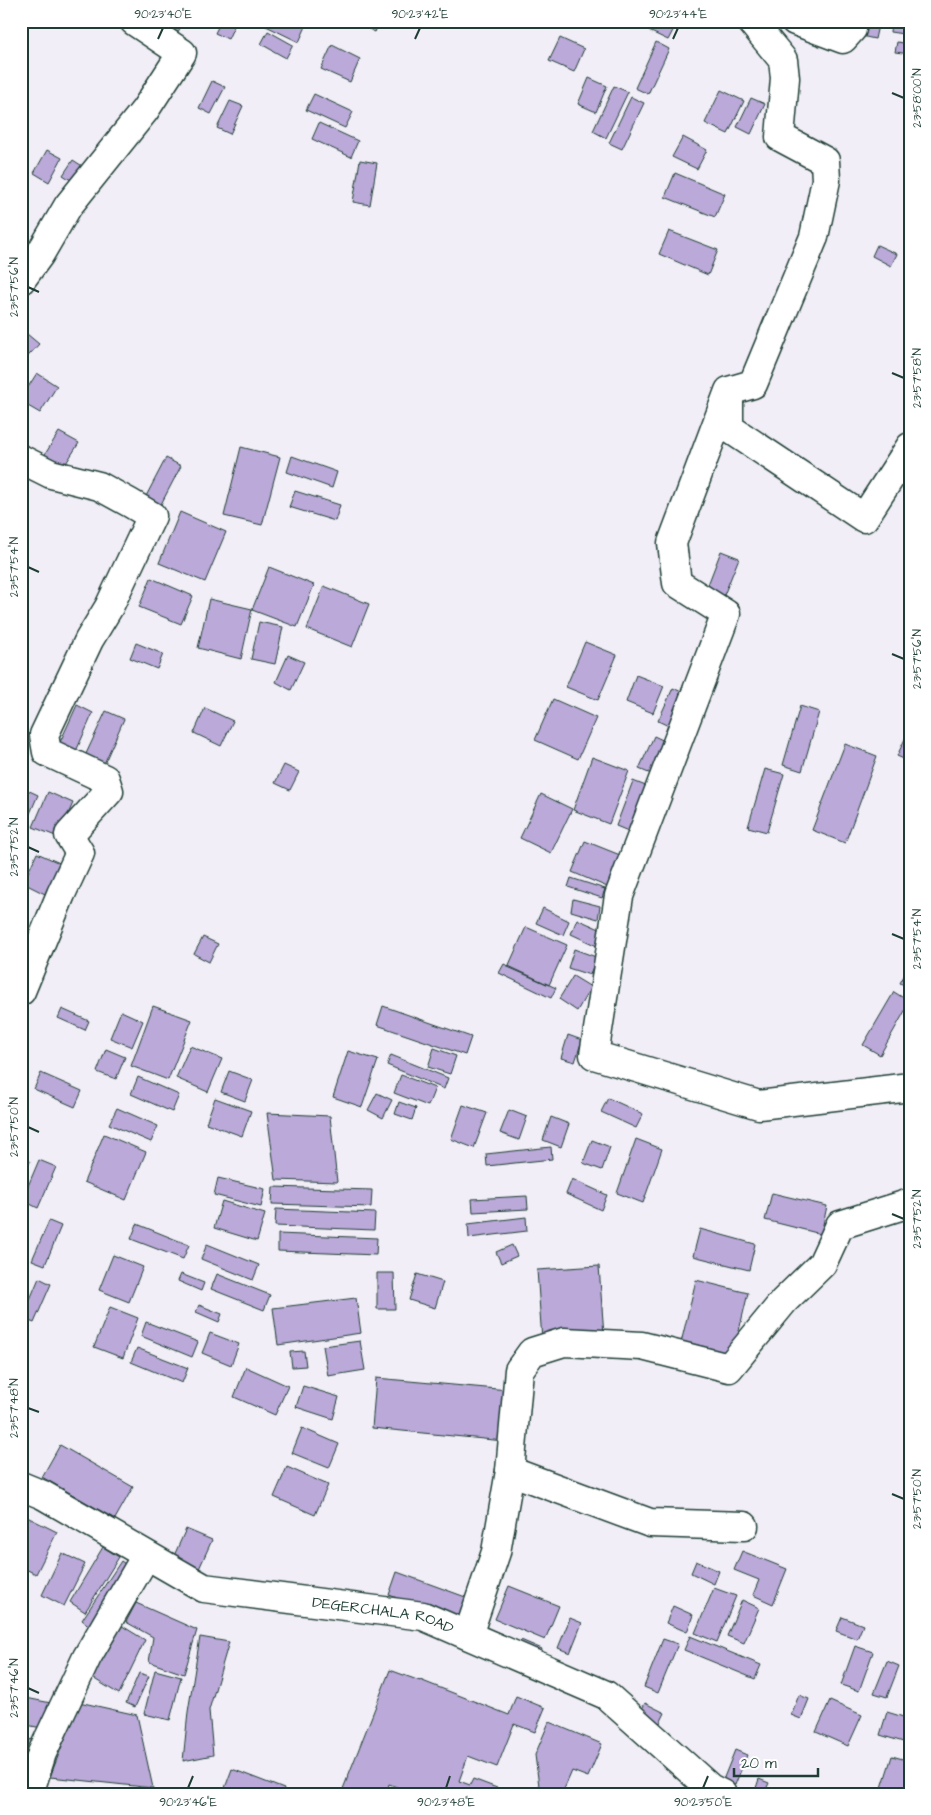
<svg xmlns="http://www.w3.org/2000/svg" width="931" height="1815" font-family="'Architects Daughter',sans-serif">
<rect width="100%" height="100%" fill="#f1eef7"/>
<filter id="ink" filterUnits="userSpaceOnUse"><feTurbulence type="fractalNoise" baseFrequency=".02" numOctaves="2"/><feDisplacementMap in="SourceGraphic" scale="10" xChannelSelector="R" yChannelSelector="G"/><feConvolveMatrix kernelMatrix="1 2 1 2 8 2 1 2 1" color-interpolation-filters="sRGB"/></filter>
<g filter="url(#ink)">
<path fill="#baa9d9" stroke="#1f3d34" d="M150 21H184L174 39Z
M221 21H230L235 24 228 39 215 33Z
M265 21H307L308 22 299 42 264 25Z
M352 21H380L375 32Z
M654 21H678L668 40 649 31Z
M865 21H879L875 39 861 36Z
M891 21H910V35L890 32Z
M268 31 293 45 286 58 261 44Z
M560 38 584 49 574 72 549 61Z
M656 42 669 49 648 94 635 88Z
M897 42 910 44V54L895 52Z
M332 45 360 59 350 82 321 69Z
M589 78 607 86 596 112 578 104Z
M212 81 225 87 211 114 199 108Z
M614 86 628 92 606 138 593 131Z
M721 90 744 101 728 134 705 123Z
M314 94 353 112 345 128 306 110Z
M631 97 644 103 622 149 609 143Z
M751 98 765 104 751 134 737 127Z
M230 101 243 106 230 134 217 128Z
M319 123 358 141 351 157 312 139Z
M683 137 707 150 697 169 672 157Z
M47 150 62 158 49 182 34 173Z
M73 160 101 178 91 193 63 175Z
M360 160 377 163 370 205 353 202Z
M675 173 725 194 715 217 665 197Z
M669 231 718 250 708 275 659 254Z
M877 245 897 254 891 266 872 256Z
M21 329 39 344 21 364Z
M37 373 57 386 40 413 21 402V398Z
M59 432 79 443 61 471 42 459Z
M241 447 280 457 262 525 224 516Z
M292 456 337 472 332 488 287 472Z
M166 458 181 466 159 508 144 500Z
M295 491 340 505 335 521 289 507Z
M180 512 226 532 205 582 159 563Z
M721 551 739 558 716 615 699 608Z
M269 567 314 585 297 627 252 610Z
M151 578 193 596 181 624 139 607Z
M324 586 369 604 352 647 307 629Z
M209 599 252 609 241 659 198 648Z
M259 622 283 627 275 664 251 659Z
M585 642 617 655 598 700 566 687Z
M136 643 163 654 157 669 130 658Z
M288 655 304 662 291 690 276 682Z
M636 675 664 686 653 713 626 702Z
M673 688 690 696 675 729 658 721Z
M553 699 596 718 578 759 535 740Z
M77 705 93 713 73 758 56 751Z
M800 706 819 712 802 771 783 765Z
M205 708 233 721 221 746 194 733Z
M106 711 124 719 104 764 85 756Z
M910 728V762L897 756Z
M654 736 671 744 656 776 639 769Z
M845 744 877 756 845 843 812 830Z
M592 757 629 771 609 824 573 810Z
M284 765 299 772 290 790 275 783Z
M765 769 784 774 767 832 748 827Z
M633 781 656 790 638 835 616 826Z
M21 787 38 795 21 834Z
M48 792 73 803 58 837 33 827Z
M541 794 572 809 551 853 520 838Z
M585 841 625 857 612 889 572 872Z
M37 853 64 865 49 896 23 883Z
M571 878 605 889 602 898 568 887Z
M573 899 600 906 598 919 571 911Z
M543 908 569 921 563 935 536 923Z
M577 919 604 931 597 946 571 934Z
M526 927 567 945 549 985 508 967Z
M203 937 218 944 209 962 194 954Z
M574 949 596 957 590 975 568 968Z
M504 964 556 988 551 998 499 973Z
M910 965V988L900 983Z
M573 976 591 987 577 1011 559 999Z
M894 992 910 1002 880 1055 863 1045Z
M153 1006 192 1020 168 1080 131 1066Z
M383 1006 471 1037 465 1055 377 1025Z
M62 1009 89 1021 85 1030 58 1018Z
M121 1011 143 1021 132 1047 110 1038Z
M568 1035 582 1040 575 1062 561 1058Z
M190 1046 222 1059 208 1092 176 1078Z
M434 1048 456 1056 450 1074 428 1067Z
M106 1049 125 1057 116 1079 97 1072Z
M348 1051 378 1060 362 1107 333 1097Z
M391 1055 448 1078 444 1089 387 1065Z
M229 1071 253 1080 245 1101 221 1092Z
M41 1073 82 1091 75 1107 34 1089Z
M401 1075 435 1088 428 1106 394 1093Z
M138 1077 179 1095 172 1112 131 1094Z
M377 1093 392 1100 383 1118 368 1110Z
M215 1098 251 1111 242 1136 206 1123Z
M608 1098 643 1114 636 1128 601 1112Z
M399 1102 416 1108 412 1120 395 1114Z
M463 1105 487 1113 474 1148 451 1139Z
M117 1108 158 1126 151 1142 109 1124Z
M509 1110 527 1117 519 1140 500 1133Z
M267 1113 330 1116 337 1182 276 1180Z
M551 1117 569 1124 561 1147 543 1140Z
M104 1134 146 1152 126 1200 84 1182Z
M636 1139 662 1149 643 1203 617 1193Z
M592 1140 610 1147 602 1170 583 1163Z
M551 1147 552 1159 487 1166 486 1154Z
M21 1158 30 1161 21 1183Z
M39 1160 56 1167 38 1208 22 1200Z
M218 1178 265 1189 261 1207 214 1195Z
M572 1179 607 1195 601 1210 566 1194Z
M273 1187 372 1190 371 1207 272 1204Z
M772 1193 827 1206 821 1234 765 1220Z
M527 1196 528 1209 473 1212 472 1199Z
M222 1201 265 1214 257 1241 214 1228Z
M276 1209 375 1213 374 1230 275 1226Z
M526 1217 527 1231 469 1238 468 1224Z
M49 1221 61 1226 45 1265 32 1260Z
M137 1224 189 1245 183 1259 131 1239Z
M700 1229 755 1244 749 1270 693 1256Z
M278 1234 377 1238 376 1255 278 1251Z
M207 1244 259 1265 253 1280 201 1259Z
M512 1245 517 1256 501 1263 496 1252Z
M113 1255 143 1267 129 1302 99 1290Z
M599 1266 604 1335 542 1340 537 1270Z
M377 1273H394L395 1309H377Z
M181 1274 204 1283 201 1291 178 1281Z
M217 1274 270 1295 264 1310 211 1289Z
M417 1274 443 1282 435 1308 409 1300Z
M39 1278 51 1284 34 1323 22 1318Z
M696 1280 748 1293 727 1381 675 1368Z
M356 1298 361 1333 278 1345 273 1308Z
M199 1305 222 1314 219 1322 196 1312Z
M110 1307 138 1318 123 1358 94 1347Z
M146 1322 198 1342 192 1357 141 1336Z
M210 1333 239 1344 231 1365 202 1353Z
M360 1341 365 1370 328 1376 323 1346Z
M137 1348 188 1368 182 1383 131 1362Z
M304 1351 306 1366 292 1367 290 1352Z
M246 1367 288 1386 275 1415 234 1397Z
M376 1378 519 1391 514 1442 372 1428Z
M303 1386 339 1397 333 1419 296 1407Z
M302 1428 339 1444 329 1468 292 1453Z
M60 1445 133 1487 115 1519 42 1477Z
M287 1467 328 1485 315 1515 274 1497Z
M21 1514 57 1532 36 1574 21 1567Z
M186 1529 212 1540 198 1571 172 1560Z
M103 1547 119 1557 85 1612 70 1602Z
M742 1551 787 1569 773 1604 753 1595 759 1580 734 1570Z
M62 1553 85 1564 64 1606 42 1595Z
M121 1561 135 1571 95 1630 82 1620Z
M696 1561 719 1571 714 1584 691 1573Z
M397 1572 471 1599 463 1621 389 1595Z
M509 1586 559 1606 545 1640 495 1619Z
M714 1588 736 1596 717 1642 695 1633Z
M742 1600 759 1608 744 1643 727 1636Z
M136 1603 197 1630 184 1674 149 1662 153 1637 126 1622Z
M673 1606 693 1615 687 1632 666 1623Z
M842 1617 863 1625 857 1639 836 1631Z
M570 1618 582 1623 570 1653 558 1648Z
M119 1624 145 1640 119 1694 91 1677Z
M690 1636 761 1665 755 1679 684 1650Z
M200 1637 229 1642 209 1710 213 1755 183 1761 188 1712Z
M663 1639 678 1644 658 1693 644 1687Z
M521 1640 542 1649 538 1658 518 1649Z
M855 1646 873 1652 859 1691 841 1685Z
M887 1661 899 1666 887 1697 874 1693Z
M155 1670 181 1677 170 1720 144 1714Z
M390 1670 420 1681V1680L509 1715 516 1696 545 1708 535 1732 514 1724 497 1767 468 1756 459 1781 470 1785 473 1779 513 1794H415L389 1784 386 1794H341Z
M139 1673 149 1676 135 1707 126 1703Z
M799 1695 809 1699 801 1719 791 1715Z
M21 1697 51 1703 47 1729 21 1724Z
M830 1701 862 1715 848 1746 816 1732Z
M79 1702 137 1715 153 1788 50 1777Z
M645 1703 665 1713 660 1723 640 1713Z
M887 1712 910 1719V1744L880 1735Z
M549 1722 602 1744 588 1777 572 1771 562 1794H540L535 1755Z
M21 1738 33 1740 30 1758 21 1756Z
M735 1750 747 1755 735 1785 723 1780Z
M892 1756 910 1761V1794H880Z
M232 1769 284 1789 282 1794H240L225 1788Z
M759 1779 769 1783 764 1794H754Z"/>
<g fill="none" stroke-linecap="round" stroke-linejoin="round">
<defs>
<g id="minor">
<path d="M751 21 783 60 785 78 780 137 825 161 826 180 814 237 753 384 729 391 672 543 677 583 726 614 619 896 594 1055 759 1105 910 1087"/>
<path d="M795 21 843 39 852 29"/>
<path d="M21 280 40 254 68 206 145 110 182 53 134 21"/>
<path d="M729 397V428L864 518 910 447"/>
<path d="M21 459 51 474 99 486 130 503 152 516 109 607 89 640 44 735 47 752 105 779 109 791 69 835 80 853 61 894 21 991"/>
<path d="M510 1471 650 1523 744 1526"/>
<path id="s1" d="M21 1486 43 1495 204 1588 423 1616 606 1695 710 1788 722 1794"/>
<path d="M468 1635 496 1552 510 1471 519 1370 532 1352 564 1342 642 1346 729 1368 784 1301 822 1264 840 1225 910 1203"/>
<path d="M29 1794 42 1753 87 1657 140 1566"/>
</g>
</defs>
<use href="#minor" stroke="#1f3d34" stroke-width="31"/>
<use href="#minor" stroke="#fff" stroke-width="28"/>
</g>
</g>
<path fill="none" stroke="#1f3d34" stroke-width="2" d="M158 39 163 28M415 39 420 28M673 39 678 28M892 93 904 98M28 287 39 292M892 373 904 378M28 567 39 572M892 654 904 659M28 847 39 852M892 934 904 939M28 1127 39 1132M892 1214 904 1219M28 1408 39 1412M892 1494 904 1499M28 1688 39 1693M188 1788 193 1776M446 1788 450 1776M703 1788 708 1776"/>
<g text-anchor="middle" stroke-width="5" stroke-linejoin="round" paint-order="stroke">
<g font-size="15" fill="#1f3d34" stroke="#fff">
<text dy="5" stroke="none"><textPath href="#s1" startOffset="391">DEGERCHALA ROAD</textPath></text>
</g>
</g>
<rect width="931" height="1815" fill="none" stroke="#fff" stroke-width="55"/>
<path d="M734 1768v8h84v-8" fill="none" stroke="#1f3d34" stroke-width="2.5"/>
<text x="741" y="1768" font-size="15" fill="#1f3d34" stroke="#ffffff" stroke-width="4" paint-order="stroke">20 m</text>
<rect x="28" y="28" width="876" height="1760" fill="none" stroke="#1f3d34" stroke-width="2"/>
<g font-size="12" text-anchor="middle" fill="#1f3d34">
<text x="163" y="18">90°23'40"E</text>
<text x="420" y="18">90°23'42"E</text>
<text x="678" y="18">90°23'44"E</text>
<text transform="translate(917 98) rotate(-90)" y="4">23°58'00"N</text>
<text transform="translate(14 287) rotate(-90)" y="4">23°57'56"N</text>
<text transform="translate(917 378) rotate(-90)" y="4">23°57'58"N</text>
<text transform="translate(14 567) rotate(-90)" y="4">23°57'54"N</text>
<text transform="translate(917 659) rotate(-90)" y="4">23°57'56"N</text>
<text transform="translate(14 847) rotate(-90)" y="4">23°57'52"N</text>
<text transform="translate(917 939) rotate(-90)" y="4">23°57'54"N</text>
<text transform="translate(14 1127) rotate(-90)" y="4">23°57'50"N</text>
<text transform="translate(917 1219) rotate(-90)" y="4">23°57'52"N</text>
<text transform="translate(14 1408) rotate(-90)" y="4">23°57'48"N</text>
<text transform="translate(917 1499) rotate(-90)" y="4">23°57'50"N</text>
<text transform="translate(14 1688) rotate(-90)" y="4">23°57'46"N</text>
<text x="188" y="1806">90°23'46"E</text>
<text x="446" y="1806">90°23'48"E</text>
<text x="703" y="1806">90°23'50"E</text>
</g>
</svg>
